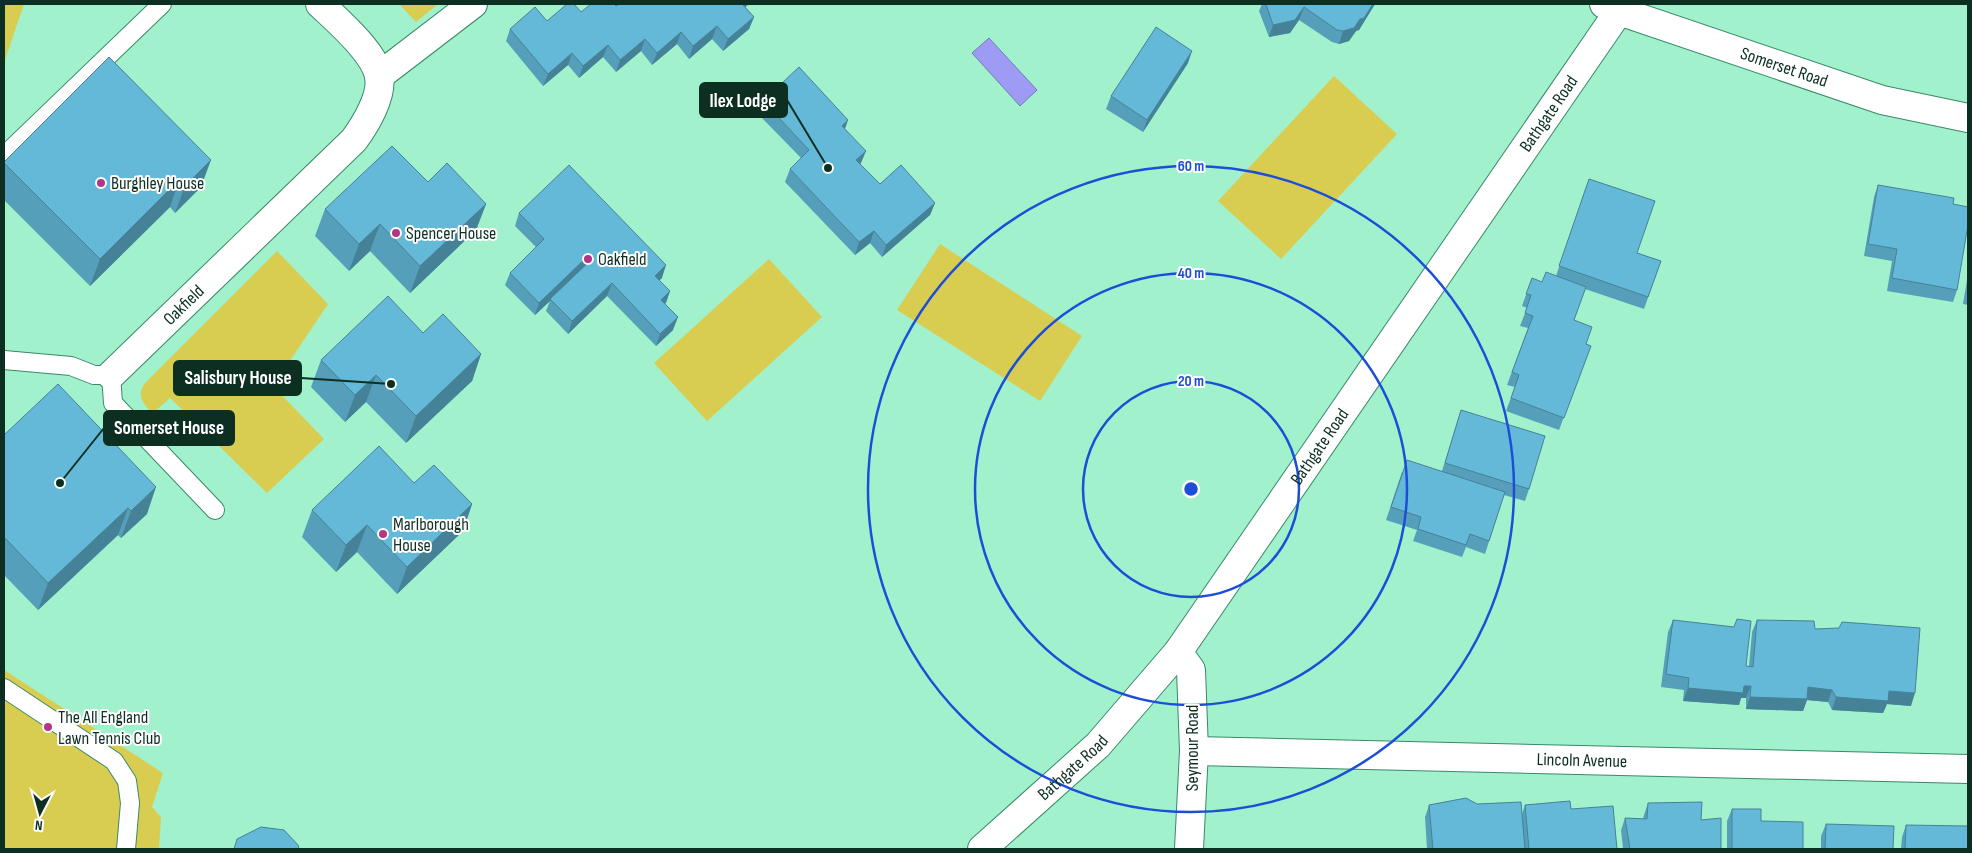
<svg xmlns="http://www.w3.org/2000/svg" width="1972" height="853" font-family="'Sofia Sans Condensed',sans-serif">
<rect width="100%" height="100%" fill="#a1f1cc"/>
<path fill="#d8cd51" d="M4 4H24L4 63Z
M399 4H438L416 22Z
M1334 76 1397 134 1281 259 1218 201Z
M940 244 1082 336 1040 401 897 310Z
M277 251 328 304 273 386 324 439 267 493 170 398 153 413C143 405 136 395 145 383Z
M769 259 822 317 707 421 654 363Z
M4 670 163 773 152 807 161 817 159 849H4Z"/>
<path fill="#9e9bf5" stroke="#727bb6" d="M989 38 1037 90 1020 106 972 53Z"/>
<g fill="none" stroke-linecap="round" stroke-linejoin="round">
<defs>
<path id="lane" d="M4 156 162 4
M4 360 71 366 94 375H111L113 403 215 510
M4 688 114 761 127 781 130 803 126 849"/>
<g id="street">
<path id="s1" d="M1604 4 1619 11 1882 100 1968 118"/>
<path d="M379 76 473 4"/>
<path id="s2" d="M111 375 354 140C365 125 383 96 379 76 374 52 338 21 320 4"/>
<path d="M1178 652 1191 670 1194 751 1189 849"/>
<path id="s3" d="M1194 751 1968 769"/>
<path id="s4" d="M982 849 1098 745 1178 652 1619 11"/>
</g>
</defs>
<use href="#lane" stroke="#398969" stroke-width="20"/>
<use href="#street" stroke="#398969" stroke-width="30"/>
<use href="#lane" stroke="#fff" stroke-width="18"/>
<use href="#street" stroke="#fff" stroke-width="28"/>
</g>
<path fill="#569fba" d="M619 4H749L745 7 754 17 749 29 723 51 712 39 689 59 677 44 652 65 641 51 616 72 603 57 579 78 568 65 543 86 506 41 510 29 547 21 581 12 616 6Z
M1262 4H1375L1359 30 1356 31 1349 41 1339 44 1332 42 1299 20 1290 33 1269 37 1259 11Z
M109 57 201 187 175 213 170 207 90 286 4 200V162Z
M1188 63 1143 132 1106 109 1111 96Z
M763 101 845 129 861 163 860 164 880 184 935 203 930 215 882 257 870 243 855 255 785 182 790 169 801 158 758 114Z
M1589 179 1637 253 1661 261 1644 309 1585 289 1574 320 1586 344 1591 346 1559 430 1506 411 1515 387 1507 385 1528 328 1520 326 1527 308 1522 306 1532 278 1542 282 1556 276Z
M428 182 486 204 476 230 410 293 370 251 349 271 315 236 325 209Z
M1878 185 1953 204 1957 290 1953 302 1887 291 1892 261 1864 256 1874 197Z
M519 213 662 278 659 280 670 291 665 304 673 330 656 346 607 296 568 334 546 311 550 301 535 315 505 285 510 273 536 247 515 226Z
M1968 274V305L1963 304Z
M423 333 481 354 472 381 406 443 366 402 345 422 311 387 321 360Z
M1461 410 1529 489 1525 501 1504 495 1485 554 1466 547 1462 557 1413 541 1417 530 1386 520 1402 472 1442 471Z
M4 435 147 514 121 538 118 535 38 610 4 575Z
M414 483 472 504 463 531 397 594 357 552 336 572 302 537 312 510Z
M1673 620 1746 666H1749L1752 632 1757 620 1815 629 1911 706 1887 704 1883 713 1832 710 1828 702 1807 700 1803 711 1746 709V698H1741L1739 705 1683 701 1684 690 1661 687 1668 632Z
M1648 803 1701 820 1721 849H1623L1621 830 1625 818 1643 819 1644 815Z
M1477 804 1522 814 1525 805 1571 809 1617 849H1427L1425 817 1429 805Z
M1732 809 1761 821 1803 849H1727V821Z
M1826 824 1893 849H1821V836Z
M1906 825 1968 849H1901L1902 837Z"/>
<path fill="#468297" d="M740 4H749L736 15Z
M1373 4H1375L1359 30 1356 31 1349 41 1339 44 1343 31 1360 19Z
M1304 7 1299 20 1290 33 1269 37 1273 25Z
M754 17 749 29 723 51 728 39Z
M717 26 712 39 689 59 693 46Z
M681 32 677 44 652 65 657 53Z
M645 39 641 51 616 72 620 60Z
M608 45 603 57 579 78 583 66Z
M1192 51 1188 63 1143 132 1147 120Z
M572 53 568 65 543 86 548 74Z
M848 120 844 132 842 126Z
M866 151 861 163 852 172 856 160Z
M211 160 201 187 175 213 185 186Z
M179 180 170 207 90 286 100 259Z
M935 203 930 215 882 257 886 245Z
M486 204 476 230 410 293 420 266Z
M380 224 370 251 349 271 359 244Z
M874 231 870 243 855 255 859 242Z
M590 254 586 266 550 299V301L535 315 539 303Z
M666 265 662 278 651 288 655 276Z
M612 283 607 296 568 334 572 321Z
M670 291 666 303 656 312 661 300Z
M678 317 673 330 656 346 660 334Z
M481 354 472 381 406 443 416 416Z
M376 375 366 402 345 422 355 395Z
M156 487 147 514 121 538 131 511Z
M472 504 463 531 397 594 407 567Z
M128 508 118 535 38 610 48 583Z
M367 525 357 552 336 572 346 545Z
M1744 686H1751L1746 698H1741L1739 705 1683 701 1688 688Z
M1808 687 1832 690 1828 702 1807 700 1803 711 1746 709 1750 697Z
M1889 691 1915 693 1911 706 1887 704 1883 713 1832 710 1836 697Z"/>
<path fill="#64b9d8" stroke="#468297" d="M567 4H574L581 12 591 4H614L616 6 619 4H742L754 17 728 39 717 26 693 46 681 32 657 53 645 39 620 60 608 45 583 66 572 53 548 74 510 29 535 7 547 21Z
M1266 4H1373L1364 18 1360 19 1354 28 1343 31 1337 30 1304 7 1295 20 1273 25Z
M1156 27 1192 51 1147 120 1111 96Z
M109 57 211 160 185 186 179 180 100 259 4 163V162Z
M799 67 848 120 842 126 866 151 856 160 880 184 901 165 935 203 886 245 874 231 859 242 790 169 809 150 763 101Z
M392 146 428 182 447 163 486 204 420 266 380 224 359 244 325 209Z
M569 165 666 265 655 276 670 291 661 300 678 317 660 334 612 283 572 321 550 299 594 257 590 254 539 303 510 273 544 239 519 213Z
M1589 179 1655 201 1637 253 1661 261 1648 297 1559 266Z
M1878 185 1954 198 1953 204 1968 207V225L1957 290 1892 278 1897 249 1868 244Z
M1546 272 1586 287 1574 320 1592 327 1586 344 1591 346 1564 418 1511 398 1519 375 1512 372 1533 316 1525 313 1531 295 1526 294 1532 278 1542 282Z
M388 296 423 333 443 314 481 354 416 416 376 375 355 395 321 360Z
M58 384 156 487 131 511 128 508 48 583 4 537V435Z
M1461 410 1545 436 1529 489 1445 463Z
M379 446 414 483 434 465 472 504 407 567 367 525 346 545 312 510Z
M1407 460 1505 492 1489 541 1470 534 1466 545 1418 529 1421 517 1391 507Z
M1737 619 1751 621 1746 666 1753 667 1757 620 1814 621 1815 629 1839 628 1842 622 1920 628 1915 693 1889 691 1888 701 1836 697 1832 690 1808 687 1807 699 1750 697 1751 686H1744L1743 693 1688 688 1689 678 1666 674 1673 620 1734 627Z
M1466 798 1477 804 1521 802 1525 849H1433L1429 805Z
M1570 801 1571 809 1613 806 1617 849H1529L1525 805Z
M1702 802 1701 820 1721 818V849H1630L1625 818 1647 819 1648 803Z
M1732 809H1761V821L1803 822V849H1732Z
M1826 824 1894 826 1893 849H1825Z
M1906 825 1968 826V849H1905Z
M261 827 284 830 298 845 299 849H234L237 839Z"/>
<g fill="none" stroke="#1d4ed8" stroke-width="2.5">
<circle cx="1191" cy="489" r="108"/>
<circle cx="1191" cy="489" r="216"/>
<circle cx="1191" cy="489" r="323"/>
</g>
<g fill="#b23688" stroke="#fefefe" stroke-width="2">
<circle cx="101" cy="183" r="5"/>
<circle cx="396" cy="233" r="5"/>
<circle cx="588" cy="259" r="5"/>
<circle cx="383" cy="534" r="5"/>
<circle cx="48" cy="727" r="5"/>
</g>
<g text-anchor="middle" stroke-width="4" stroke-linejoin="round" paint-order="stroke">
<g font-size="18" fill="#0d2f22" stroke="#fefefe">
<text dy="6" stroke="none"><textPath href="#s1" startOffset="191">Somerset Road</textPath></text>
<text dy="6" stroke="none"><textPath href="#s4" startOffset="932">Bathgate Road</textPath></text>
<text dy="6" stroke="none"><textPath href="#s2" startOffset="101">Oakfield</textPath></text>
<text dy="6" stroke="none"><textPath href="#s4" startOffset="528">Bathgate Road</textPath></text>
<text transform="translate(1192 748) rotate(-90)" y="6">Seymour Road</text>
<text dy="6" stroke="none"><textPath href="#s3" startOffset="388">Lincoln Avenue</textPath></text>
<text dy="6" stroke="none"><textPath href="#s4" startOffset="122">Bathgate Road</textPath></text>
</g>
<g font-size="18" fill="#0d2f22" stroke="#fefefe" text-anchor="start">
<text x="111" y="189">Burghley House</text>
<text x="406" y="239">Spencer House</text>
<text x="598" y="265">Oakfield</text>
<text x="393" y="530">Marlborough<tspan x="393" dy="21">House</tspan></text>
<text x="58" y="723">The All England<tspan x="58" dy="21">Lawn Tennis Club</tspan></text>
</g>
</g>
<circle cx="1191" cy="489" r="8" fill="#1d4ed8" stroke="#fefefe" stroke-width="2.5"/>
<g font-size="15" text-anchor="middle" font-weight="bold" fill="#1d4ed8" stroke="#fefefe" stroke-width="4" stroke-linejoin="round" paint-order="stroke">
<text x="1191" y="171">60 m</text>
<text x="1191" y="278">40 m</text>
<text x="1191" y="386">20 m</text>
</g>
<path fill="none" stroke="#0d2f22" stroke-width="2" d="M828 168L787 100M391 384L301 378M60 483L104 428"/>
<g fill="#0d2f22" stroke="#fefefe" stroke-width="2">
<circle cx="828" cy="168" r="5"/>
<circle cx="391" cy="384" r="5"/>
<circle cx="60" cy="483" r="5"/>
</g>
<g fill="#0d2f22" stroke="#0d2f22" stroke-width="2">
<rect x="700" y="83" width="87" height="34" rx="5"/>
<rect x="174" y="361" width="127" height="34" rx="5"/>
<rect x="104" y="411" width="130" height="34" rx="5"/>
</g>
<g font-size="19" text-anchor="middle" font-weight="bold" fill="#fff">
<text x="743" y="107">Ilex Lodge</text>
<text x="238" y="384">Salisbury House</text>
<text x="169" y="434">Somerset House</text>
</g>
<rect width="1972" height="853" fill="none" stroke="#0d2f22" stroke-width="10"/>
<g transform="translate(40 813) rotate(186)" stroke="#fefefe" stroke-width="4" paint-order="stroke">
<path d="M0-4L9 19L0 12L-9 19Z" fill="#0d2f22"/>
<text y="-8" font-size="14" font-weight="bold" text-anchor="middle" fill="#0d2f22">N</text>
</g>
</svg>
